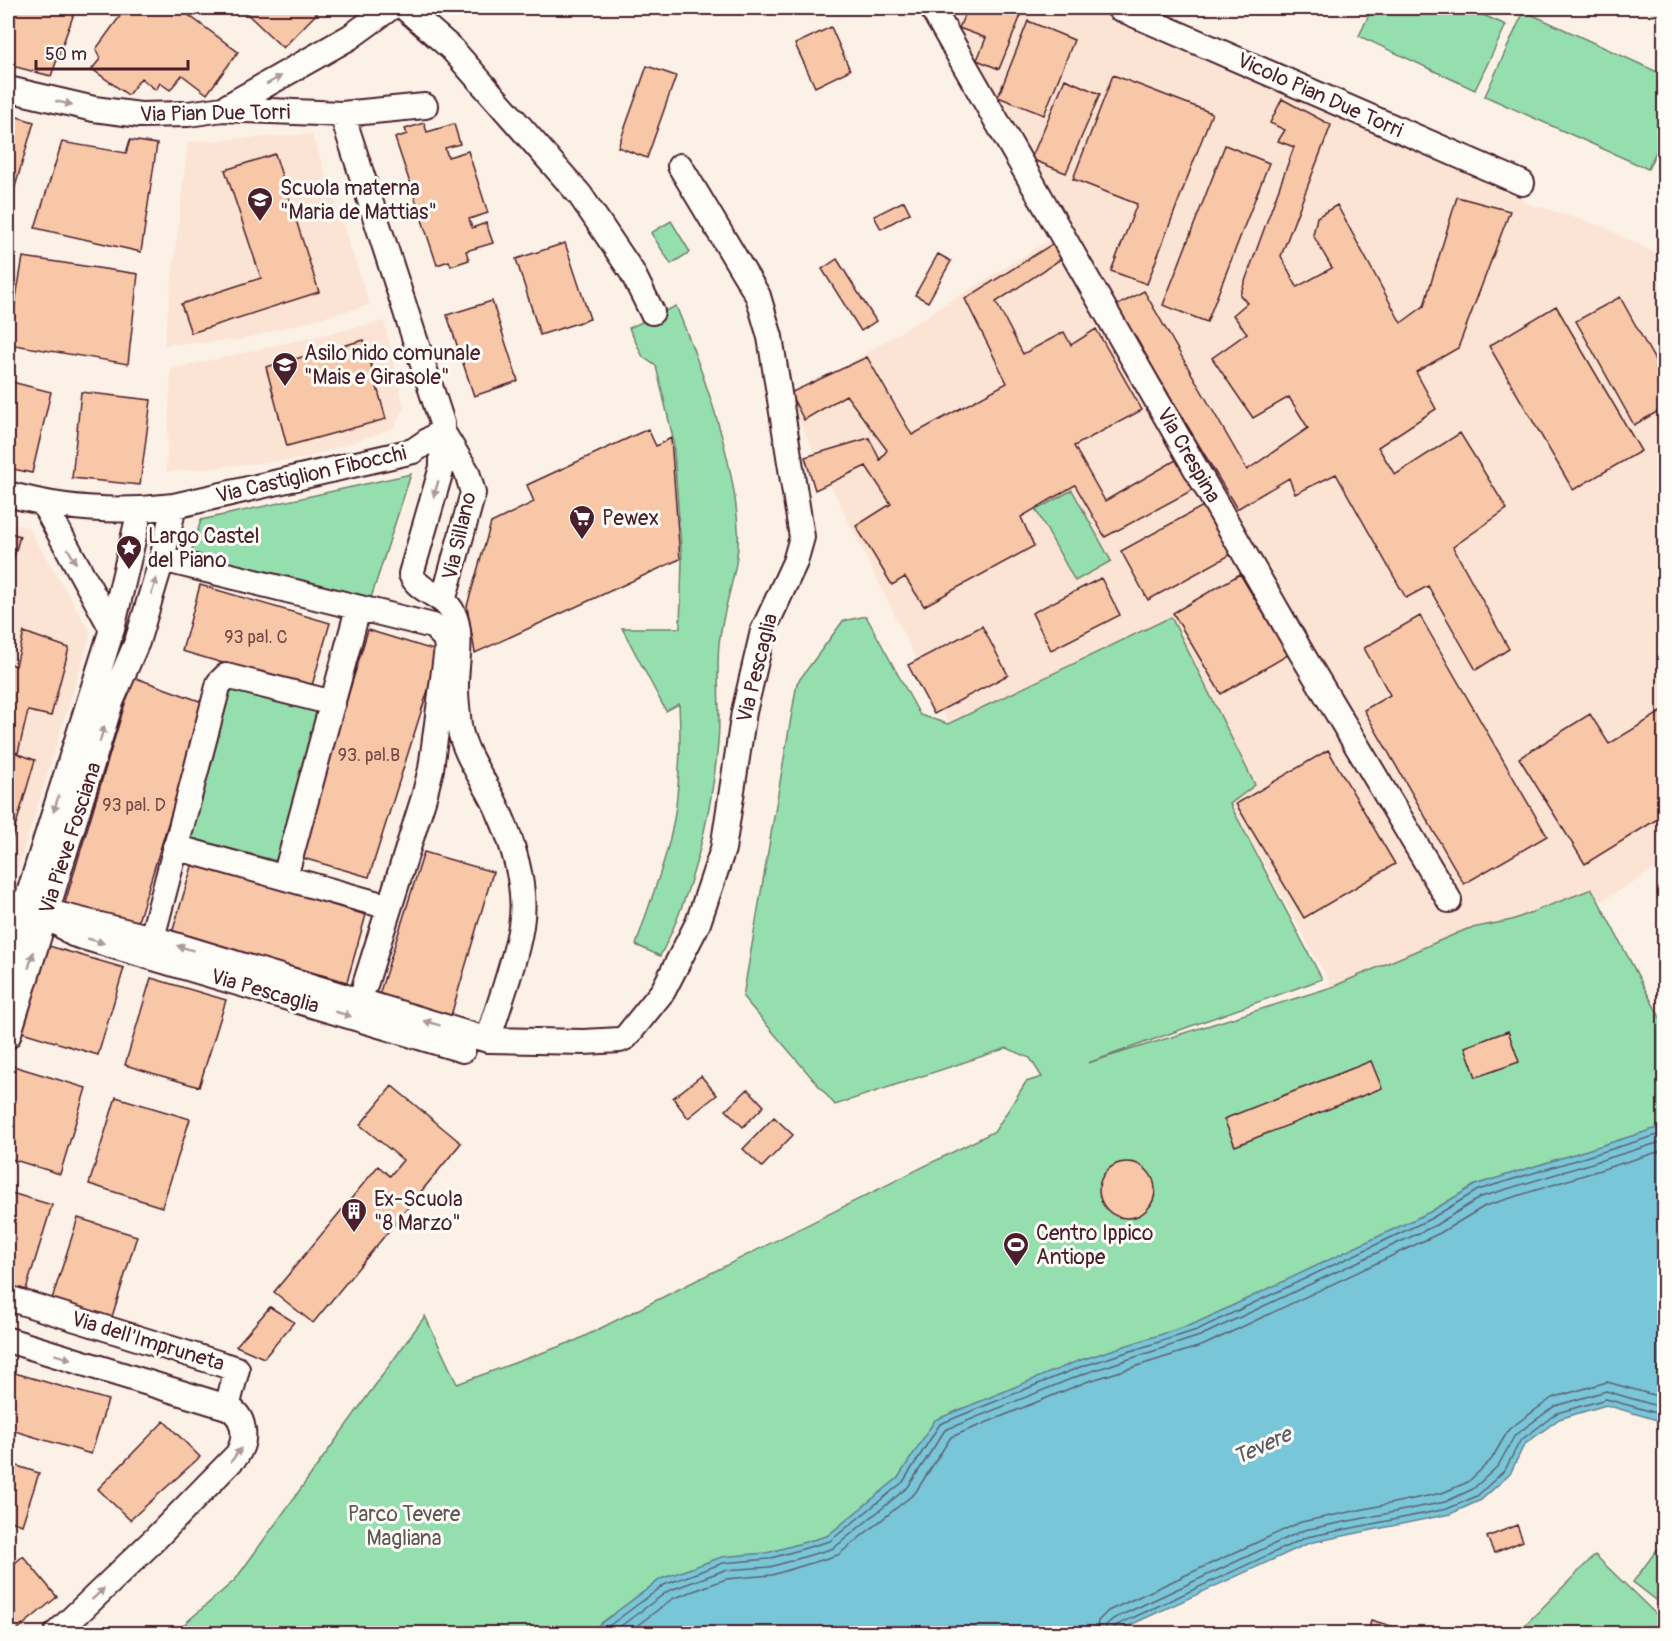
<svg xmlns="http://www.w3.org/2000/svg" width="1672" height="1641" font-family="Pangolin,sans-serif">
<rect width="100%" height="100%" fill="#fcf1e7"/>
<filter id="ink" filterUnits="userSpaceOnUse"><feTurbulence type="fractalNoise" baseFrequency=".0167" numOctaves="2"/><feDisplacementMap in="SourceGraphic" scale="12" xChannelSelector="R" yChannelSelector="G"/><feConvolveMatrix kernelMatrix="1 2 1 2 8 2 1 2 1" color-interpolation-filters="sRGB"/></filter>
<g filter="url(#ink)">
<path fill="#fbe4d4" d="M918 8H1143L1530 177 1521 201 1604 227 1664 258V864L1600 902 1592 889 1512 920 1476 926 1332 987 1230 803 1170 617 948 724 789 401 1052 238Z
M312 134 370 305 239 340 164 345 188 142Z
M384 321 404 407 393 429 302 459 166 472 171 369Z
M8 522 28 527 91 633 18 869 8 866Z"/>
<path fill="#95dfaf" stroke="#707f6d" stroke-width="1.5" d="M1372 8H1467L1506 25 1475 90 1359 36Z
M1524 11 1664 75V134L1648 169 1485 96Z
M671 221 690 252 671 264 651 233Z
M676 306C703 371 734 458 738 528 741 568 723 604 719 644 716 676 721 710 718 743 712 813 692 895 660 956L636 945C650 900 670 854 676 806 680 772 681 739 679 704L666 711 622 628H680L682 560 673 438 656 366 643 357 629 328Z
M411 474 370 601 191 553 201 520Z
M1072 490 1111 561 1075 581 1036 510Z
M866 616 920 715 948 724 1171 617 1255 785 1230 804 1322 979 1088 1063 1332 987 1467 929 1512 920 1592 889 1664 1025V1126L1475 1185 1430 1212 1194 1324 1078 1361 935 1420 898 1478 827 1536 767 1553 722 1557 661 1579 588 1633 173 1634 235 1580 425 1316 457 1384 577 1340 995 1131 1026 1082 1042 1077 1030 1058 1007 1048 835 1105 743 997 797 683 843 621Z
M225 685 320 710 277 861 183 836Z
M1664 1540V1606L1633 1582Z
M1595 1555 1664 1622V1633H1517Z"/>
<path fill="#79c6d8" stroke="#668393" stroke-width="1.5" d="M1664 1126V1422L1606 1405 1559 1419 1524 1445 1510 1474 1481 1500 1450 1514 1309 1543 1113 1633H588L661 1579 722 1557 767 1553 827 1536 898 1478 935 1420 1078 1361 1194 1324 1430 1212 1475 1185Z"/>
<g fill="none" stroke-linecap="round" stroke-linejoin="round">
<path stroke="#5d6270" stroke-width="1.5" d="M598 1634 664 1585 723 1563 768 1559 830 1541 903 1482 940 1424 1080 1367 1197 1330 1432 1218 1478 1190 1664 1133
M610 1634 668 1591 725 1570 770 1567 834 1548 908 1487 945 1430 1083 1374 1200 1336 1436 1225 1481 1197 1664 1141
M626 1634 672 1599 726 1579 772 1575 838 1555 915 1493 951 1437 1086 1382 1204 1345 1440 1233 1485 1206 1664 1150
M1096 1634 1098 1621 1108 1611 1301 1522 1442 1493 1468 1482 1491 1460 1509 1429 1552 1398 1607 1382 1664 1398
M1105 1634 1106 1625 1113 1619 1304 1530 1445 1502 1473 1489 1498 1466 1515 1435 1555 1406 1606 1391 1664 1408
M1112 1634 1115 1626 1307 1537 1447 1509 1477 1496 1505 1470 1520 1441 1557 1413 1606 1399 1664 1415"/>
</g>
<path fill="#f8c7a8" stroke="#4a1f2b" stroke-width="1.5" d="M8 8H76L51 76 8 65Z
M126 8H179L238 52 207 94 182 75 170 90 160 83 156 90 141 78 128 95 92 69 100 59 96 49Z
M241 8H322L283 48Z
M957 8H1024L999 69 977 60 986 38 959 28 966 11Z
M1028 21 1074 40 1044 115 998 97Z
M831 27 850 70 815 87 795 44Z
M647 66 676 76 647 158 618 147Z
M1113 75 1212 113 1147 284 1111 271 1137 204 1073 179Z
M1065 79 1100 94 1066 173 1031 159Z
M1282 99 1331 125 1281 256 1297 287 1332 268 1313 235 1317 217 1337 205 1401 323 1424 306 1457 197 1510 211 1458 348 1416 372 1436 409 1378 447 1395 475 1460 433 1507 509 1453 547 1509 649 1476 670 1428 586 1406 598 1336 474 1295 494 1289 478 1237 509 1116 306 1144 291 1247 470 1308 428 1289 397 1253 418 1212 358 1247 333 1233 315 1247 303 1240 295 1294 147 1278 141 1285 130 1270 123Z
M8 114 34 122 8 211Z
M424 123 427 132 454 124 460 144 445 148 448 157 468 151 488 213 469 219 472 228 486 223 493 243 466 251 469 260 451 266 449 261 437 265 395 138 407 134 405 129Z
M130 140 157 144 141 252 35 228 62 142 126 153Z
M1225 145 1269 163 1207 322 1163 305Z
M275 154 319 292 191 333 181 304 261 278 225 170Z
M904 201 910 213 881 229 874 216Z
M1057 241 1064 257 996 302 1023 354 1064 332 1071 345 1096 329 1142 410 1074 446 1105 501 1181 457 1200 486 1105 537 1075 485 1021 517 1034 546 924 606 905 577 892 585 856 526 891 504 866 466 815 490 805 457 869 438 880 460 887 450 846 395 804 420 790 393 867 357 912 435 1007 383 965 299Z
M565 243 590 319 540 335 516 259Z
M938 254 951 261 928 302 915 295Z
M23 257 138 274 128 364 8 344Z
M837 259 876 321 861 331 822 269Z
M1620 297 1664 377V408L1634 425 1576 321Z
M492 301 518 381 474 396 447 315Z
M1556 306 1641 451 1573 490 1489 346Z
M364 340 386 419 287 446 266 367Z
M8 381 51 392 32 473 8 468Z
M81 392 151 400 140 485 72 478Z
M648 429 656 446 671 438 680 559 475 653 467 606 491 523 534 502 527 485Z
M1205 505 1232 554 1148 600 1121 551Z
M8 532 20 536 8 578Z
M1240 574 1288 655 1221 694 1173 613Z
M1101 578 1120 615 1051 650 1032 613Z
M200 585 330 623 311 689 182 651Z
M1420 616 1547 836 1464 884 1364 710 1390 695 1364 648Z
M982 626 1008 675 934 714 908 665Z
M368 630 440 652 369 877 299 857Z
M24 632 69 648 51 716 28 711 18 753 8 750V734L14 709 8 706V663L16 666Z
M133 677 205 703 136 928 64 906Z
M1664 710V815L1585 864 1519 758 1590 714 1609 744Z
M8 750 35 760 11 842 8 841Z
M1328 750 1395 864 1304 918 1236 804Z
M424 852 493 872 450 1019 379 995Z
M193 863 366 915 347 982 172 933Z
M49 946 124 968 98 1055 22 1032Z
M151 978 226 1000 199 1087 125 1065Z
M1508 1031 1519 1062 1476 1077 1465 1047Z
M1371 1061 1382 1088 1235 1146 1224 1119Z
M10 1065 86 1088 60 1174 8 1158Z
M701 1076 717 1095 688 1118 673 1098Z
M392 1086 461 1143 313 1323 274 1292 378 1166 390 1176 403 1160 360 1125Z
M748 1089 764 1106 743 1127 726 1110Z
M116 1097 190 1119 162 1207 89 1184Z
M774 1117 793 1135 762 1167 743 1149Z
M1099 1190a28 28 0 1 1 56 0a28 28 0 1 1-56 0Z
M8 1192 52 1205 25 1293 8 1288Z
M78 1218 137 1236 111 1320 51 1302Z
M270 1307 294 1322 264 1358 236 1346Z
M8 1371 108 1400 91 1454 8 1429Z
M164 1421 200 1457 130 1520 98 1489Z
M8 1463 39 1473 22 1525 8 1520Z
M1517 1525 1523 1541 1494 1553 1487 1537Z
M23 1556 57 1597 12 1634H8V1569Z
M1371 1620 1411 1632 1410 1634H1368Z"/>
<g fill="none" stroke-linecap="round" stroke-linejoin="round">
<defs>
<path id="minor" d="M405 8 452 49 580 195 632 272 652 312
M932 8 1302 654 1449 900
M1119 8 1522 183
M8 89 94 109 140 115 188 114 223 109 342 114 425 106
M223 109 350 37 390 8
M342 114 442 423V467L411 574C419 593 444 594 453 613 464 635 455 666 456 690 456 701 458 714 459 726 465 758 487 783 499 812 514 846 527 889 521 926 515 963 499 1004 488 1040
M442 431 467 472 473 493 443 601
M8 494C61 509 119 513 174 506L413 451 442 431
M44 505 112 629
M162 559 433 626 445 638 447 648 431 769 424 797 365 985
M175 847 389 907
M285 877 358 609
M8 902 152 938 488 1040 584 1042 620 1040 626 1037 663 991 698 923 723 849 744 712 763 631 795 562 802 537 770 337 758 296 680 166
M57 922 73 934 463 1050
M152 938 219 683 226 676 333 703
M8 960 112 629 140 510
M8 1036 111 702 137 642 162 559 174 506
M8 1298 237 1369 227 1407 8 1340
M56 1634 156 1538 237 1455C247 1440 246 1416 227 1407"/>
</defs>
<use href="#minor" stroke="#4a1f2b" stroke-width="28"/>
<use href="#minor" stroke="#fdfcf7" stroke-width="24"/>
</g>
<defs><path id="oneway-solid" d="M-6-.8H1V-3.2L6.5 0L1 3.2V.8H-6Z" transform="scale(1.5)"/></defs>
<g fill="#ac999b">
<use href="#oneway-solid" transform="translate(274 80) rotate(-30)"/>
<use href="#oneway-solid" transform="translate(64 103) rotate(12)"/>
<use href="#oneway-solid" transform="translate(436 489) rotate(106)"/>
<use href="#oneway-solid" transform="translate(72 556) rotate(61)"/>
<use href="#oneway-solid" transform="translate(154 586) rotate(-73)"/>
<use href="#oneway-solid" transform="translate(102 734) rotate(-74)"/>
<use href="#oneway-solid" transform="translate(56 804) rotate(108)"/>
<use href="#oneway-solid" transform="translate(96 941) rotate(16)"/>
<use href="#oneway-solid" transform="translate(185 948) rotate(-163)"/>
<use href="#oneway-solid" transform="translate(31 960) rotate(-73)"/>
<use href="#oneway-solid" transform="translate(343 1014) rotate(16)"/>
<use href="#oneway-solid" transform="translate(432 1023) rotate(-163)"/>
<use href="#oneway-solid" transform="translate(63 1357) rotate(17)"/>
<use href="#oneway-solid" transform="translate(236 1455) rotate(-53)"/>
<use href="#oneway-solid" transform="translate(98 1594) rotate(-43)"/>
</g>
</g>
<defs>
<symbol id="school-pin" viewBox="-11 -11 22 30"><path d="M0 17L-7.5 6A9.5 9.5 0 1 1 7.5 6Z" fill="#4a1f2b" stroke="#fdfcf7"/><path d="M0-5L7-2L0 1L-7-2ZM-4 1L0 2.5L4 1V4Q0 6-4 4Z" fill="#fff"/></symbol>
<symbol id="supermarket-pin" viewBox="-11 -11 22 30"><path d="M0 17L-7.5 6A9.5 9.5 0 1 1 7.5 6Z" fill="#4a1f2b" stroke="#fdfcf7"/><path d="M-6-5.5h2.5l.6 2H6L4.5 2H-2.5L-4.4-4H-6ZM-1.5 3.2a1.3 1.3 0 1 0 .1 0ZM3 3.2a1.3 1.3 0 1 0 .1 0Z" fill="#fff"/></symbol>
<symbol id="sight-pin" viewBox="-11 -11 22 30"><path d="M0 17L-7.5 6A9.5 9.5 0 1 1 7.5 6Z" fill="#4a1f2b" stroke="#fdfcf7"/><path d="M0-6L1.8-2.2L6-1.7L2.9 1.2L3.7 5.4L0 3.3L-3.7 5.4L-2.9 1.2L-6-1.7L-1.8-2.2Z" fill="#fff"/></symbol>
<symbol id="building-pin" viewBox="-11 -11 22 30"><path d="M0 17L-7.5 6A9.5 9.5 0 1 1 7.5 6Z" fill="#4a1f2b" stroke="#fdfcf7"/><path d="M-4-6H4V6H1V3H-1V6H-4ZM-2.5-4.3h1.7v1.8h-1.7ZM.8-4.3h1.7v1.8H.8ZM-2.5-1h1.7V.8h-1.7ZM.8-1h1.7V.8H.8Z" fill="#fff"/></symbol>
<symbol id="stadium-pin" viewBox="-11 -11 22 30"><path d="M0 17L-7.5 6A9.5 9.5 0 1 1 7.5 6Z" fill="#4a1f2b" stroke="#fdfcf7"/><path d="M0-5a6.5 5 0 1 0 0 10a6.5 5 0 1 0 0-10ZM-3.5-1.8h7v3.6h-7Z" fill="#fff"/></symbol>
</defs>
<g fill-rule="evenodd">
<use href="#school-pin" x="245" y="185" width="30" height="40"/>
<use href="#school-pin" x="270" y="350" width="30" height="40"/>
<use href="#supermarket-pin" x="567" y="503" width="30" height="40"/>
<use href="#sight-pin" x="114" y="533" width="30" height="40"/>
<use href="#building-pin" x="339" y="1196" width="30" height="40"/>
<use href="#stadium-pin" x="1001" y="1230" width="30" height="40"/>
</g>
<g text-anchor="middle" stroke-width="6" stroke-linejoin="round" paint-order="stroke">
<g font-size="18" fill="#76494a">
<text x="256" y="643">93 pal. C</text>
<text x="369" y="761">93. pal.B</text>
<text x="134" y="811">93 pal. D</text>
</g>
<g font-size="21" fill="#4a1f2b" stroke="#fdfcf7">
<text transform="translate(1320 95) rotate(24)" y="7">Vicolo Pian Due Torri</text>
<text transform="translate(215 113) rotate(-1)" y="7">Via Pian Due Torri</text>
<text transform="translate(1189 455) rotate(60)" y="7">Via Crespina</text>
<text transform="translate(311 474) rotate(-13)" y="7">Via Castiglion Fibocchi</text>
<text transform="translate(459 536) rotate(-77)" y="7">Via Sillano</text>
<text transform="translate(757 668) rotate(-76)" y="7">Via Pescaglia</text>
<text transform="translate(70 838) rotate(-72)" y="7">Via Pieve Fosciana</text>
<text transform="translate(265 991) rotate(16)" y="7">Via Pescaglia</text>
<text transform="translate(148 1341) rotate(17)" y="7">Via dell'Impruneta</text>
</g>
<g font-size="21" fill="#4a1f2b" stroke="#fdfcf7" text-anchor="start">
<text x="280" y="195">Scuola materna<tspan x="280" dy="24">"Maria de Mattias"</tspan></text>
<text x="304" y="360">Asilo nido comunale<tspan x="304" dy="24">"Mais e Girasole"</tspan></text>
<text x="602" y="525">Pewex</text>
<text x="148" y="543">Largo Castel<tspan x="148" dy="24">del Piano</tspan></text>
<text x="374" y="1206">Ex-Scuola<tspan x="374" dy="24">"8 Marzo"</tspan></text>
<text x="1036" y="1240">Centro Ippico<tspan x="1036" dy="24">Antiope</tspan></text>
</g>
<g font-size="21" fill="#605953" stroke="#fdfcf7">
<text x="404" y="1521">Parco Tevere<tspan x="404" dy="24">Magliana</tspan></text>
</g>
<g font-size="22" font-style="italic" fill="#5a5968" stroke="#fdfcf7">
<text transform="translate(1262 1445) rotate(-25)" y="8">Tevere</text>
</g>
</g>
<rect width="1672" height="1641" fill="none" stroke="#fdfcf7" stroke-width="30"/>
<rect x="15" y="15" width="1642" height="1611" fill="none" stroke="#4a1f2b" stroke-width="2" filter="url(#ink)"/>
<path d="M36 60v9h152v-9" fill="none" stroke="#4a1f2b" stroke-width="3"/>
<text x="45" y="60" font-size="18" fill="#4a1f2b" stroke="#fdfcf7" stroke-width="4.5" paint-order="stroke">50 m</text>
</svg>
